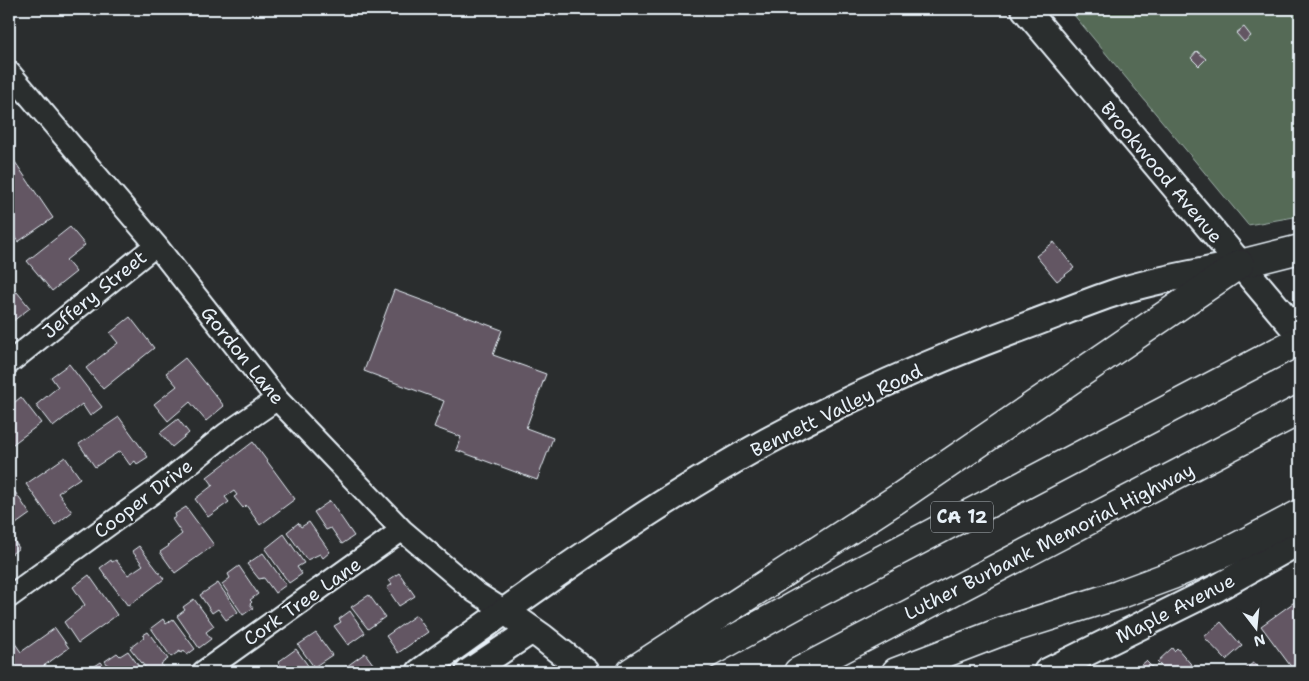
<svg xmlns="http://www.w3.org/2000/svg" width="1309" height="681" font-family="'Shantell Sans',sans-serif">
<rect width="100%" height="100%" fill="#2a2d2e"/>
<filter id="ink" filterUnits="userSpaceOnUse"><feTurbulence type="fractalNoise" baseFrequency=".02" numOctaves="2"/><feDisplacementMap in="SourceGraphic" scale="10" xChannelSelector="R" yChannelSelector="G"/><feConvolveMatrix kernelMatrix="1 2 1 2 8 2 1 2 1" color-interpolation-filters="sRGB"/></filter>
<g filter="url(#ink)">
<path fill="#546b57" stroke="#9eaea8" d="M1069 9H1300V216L1248 225Z"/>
<path fill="#645764" stroke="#e8f1f8" d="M1244 27 1251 36 1244 42 1236 33Z
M1197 51 1206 59 1199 66 1191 58Z
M13 159 53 218 18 242 9 228V162Z
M70 227 85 245 66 260 76 272 52 291 27 261Z
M1054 242 1074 268 1057 281 1036 256Z
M394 290 502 330 493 355 546 374 526 428 553 438 537 480 456 450 461 437 434 427 444 401 364 371Z
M9 292 11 295 17 292 30 308 13 321 9 316Z
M130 317 154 348 103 389 86 368 118 343 110 333Z
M185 358 224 406 206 421 190 402 168 421 154 404 177 386 166 373Z
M69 364 102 407 90 416 82 404 53 427 36 405 58 387 51 377Z
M21 397 41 423 9 447V407Z
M119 417 148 457 137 464 135 461 130 465 120 451 95 467 79 444Z
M178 419 189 433 172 447 160 433Z
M253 442 295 499 260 525 246 505 243 508 234 497 237 495 234 491 225 497 229 502 208 517 195 499 213 485 207 477Z
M65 457 80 478 58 493 72 512 55 525 26 484Z
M15 492 30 514 9 529V497Z
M330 501 354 536 342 544 331 528 326 530 314 512Z
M186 507 214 545 175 573 160 552 169 546 168 545 182 534 172 519 176 517 175 514Z
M309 522 330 552 323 558 320 554 307 560 287 532 298 523 301 527Z
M9 533 19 548 9 556Z
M284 534 304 563 297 567 302 574 289 583 265 549Z
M139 546 164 579 128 606 100 568 111 560 112 562 116 560 128 575 143 565 132 551Z
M263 553 286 585 275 593 264 578 259 579 247 564Z
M239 566 258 594 250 600 252 602 250 604 253 608 243 615 222 584 230 578 228 574Z
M399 573 415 596 399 606 387 588 392 584 389 580Z
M89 575 117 615 78 643 64 622 85 605 73 587Z
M218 583 238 612 226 620 218 609 212 613 200 595Z
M369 595 385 617 368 629 351 607Z
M1300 598V672H1295L1261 626Z
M194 599 214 626 206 632 211 639 199 648 177 616 185 610 183 607Z
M350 611 365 633 348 645 334 626 341 622 339 619Z
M416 615 428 632 398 653 386 636Z
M163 619 166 624 173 619 195 649 187 655 184 651 181 653 180 651 171 657 151 628Z
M1221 622 1242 646 1226 660 1204 637Z
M55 628 69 648 35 672H14L9 664V635L21 652Z
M148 632 168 659 161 664 166 671 165 672H149L130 648 144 637 143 635Z
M316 633 332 655 314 667 298 645Z
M1172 648 1174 651 1177 648 1196 670 1194 672H1167L1157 662Z
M296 649 312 671 310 672H286L278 662Z
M128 651 143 672H113L105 661 117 653 120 656Z
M365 653 376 668 370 672H339Z
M1146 661 1157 672H1136L1134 671Z
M101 662 109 672H89L92 670V668Z
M1254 662 1262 672H1242Z"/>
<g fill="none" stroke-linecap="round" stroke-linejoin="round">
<defs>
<path id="minor" d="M9 72 156 245 277 399 402 530 475 592 505 611
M9 363 156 245
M9 597 154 492 226 434 277 399
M203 672 402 530"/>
<path id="tertiary" d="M1025 9 1300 335
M505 611 542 637 586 672
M420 672C532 591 646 508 768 441 851 396 937 359 1026 326 1056 315 1087 302 1117 292 1157 279 1199 273 1240 264
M469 672 532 630
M1047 672 1217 588 1300 541"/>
<path id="secondary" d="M1240 264 1300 249"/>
<path id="motorway" d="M631 672 897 499 1240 264
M674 672 803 601 1300 340
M798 672 1300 410
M896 672 1003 631 1118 595 1172 575 1233 549 1300 514"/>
</defs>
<use href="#minor" stroke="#e8f1f8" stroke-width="25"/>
<use href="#tertiary" stroke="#e8f1f8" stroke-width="30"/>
<use href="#secondary" stroke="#e8f1f8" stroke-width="31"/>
<use href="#motorway" stroke="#e8f1f8" stroke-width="31"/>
<use href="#minor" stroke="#2a2d2e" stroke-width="21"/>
<use href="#tertiary" stroke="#2a2d2e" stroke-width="26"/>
<use href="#secondary" stroke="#2a2d2e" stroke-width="28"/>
<use href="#motorway" stroke="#2a2d2e" stroke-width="28"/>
</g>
</g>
<g text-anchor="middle" stroke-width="4.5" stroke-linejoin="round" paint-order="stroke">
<rect fill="#2a2d2e" stroke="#afb6bb" stroke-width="1" x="931" y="501.5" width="62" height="31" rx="4"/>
<g font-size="18" font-weight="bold" fill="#e8f1f8">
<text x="962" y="523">CA 12</text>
</g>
<g font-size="19" fill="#e8f1f8" stroke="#2a2d2e">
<text transform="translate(1162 172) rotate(50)" y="7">Brookwood Avenue</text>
<text transform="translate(94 294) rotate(-39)" y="7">Jeffery Street</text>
<text transform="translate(243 355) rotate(51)" y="7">Gordon Lane</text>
<text transform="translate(836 410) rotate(-26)" y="7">Bennett Valley Road</text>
<text transform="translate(143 498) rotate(-37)" y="7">Cooper Drive</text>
<text transform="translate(1049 541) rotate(-27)" y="7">Luther Burbank Memorial Highway</text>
<text transform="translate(302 601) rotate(-35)" y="7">Cork Tree Lane</text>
<text transform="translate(1175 608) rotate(-27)" y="7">Maple Avenue</text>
</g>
</g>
<rect width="1309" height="681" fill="none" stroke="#2a2d2e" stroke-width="30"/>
<rect x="15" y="15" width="1279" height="651" fill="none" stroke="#e8f1f8" stroke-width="2" filter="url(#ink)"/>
<g transform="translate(1256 628) rotate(164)" stroke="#2a2d2e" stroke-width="4" paint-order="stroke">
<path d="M0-4L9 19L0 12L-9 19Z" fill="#e8f1f8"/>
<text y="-8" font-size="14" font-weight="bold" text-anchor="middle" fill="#e8f1f8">N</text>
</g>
</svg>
